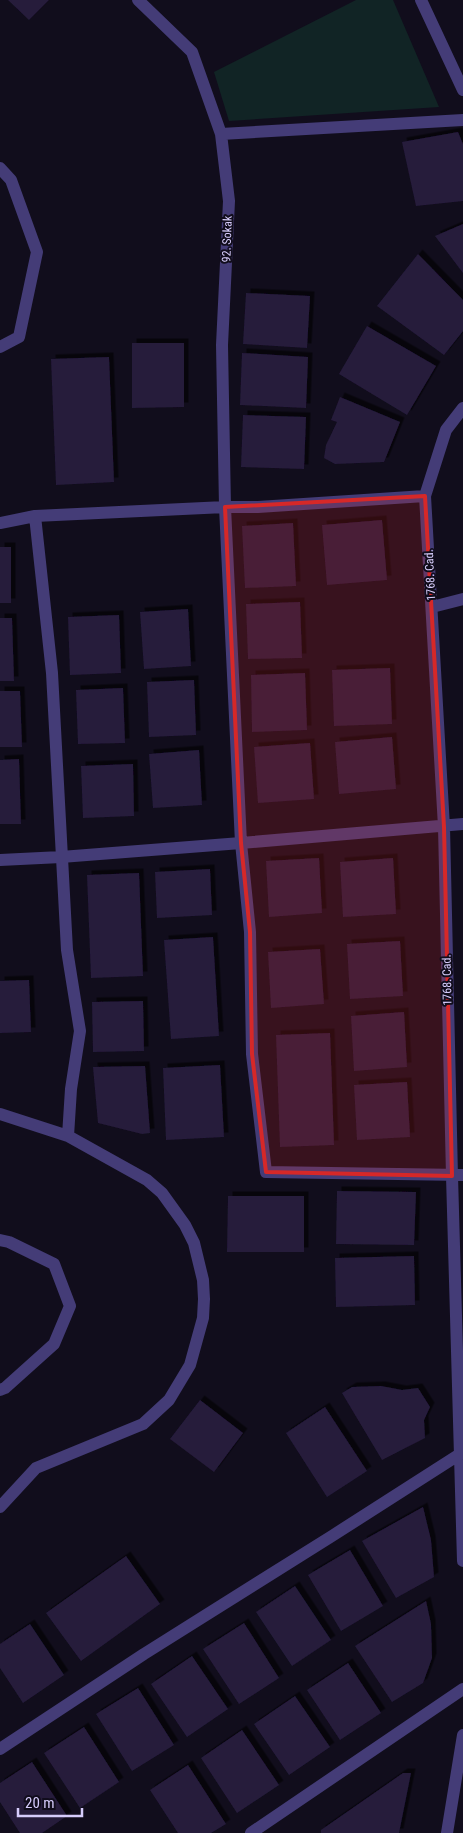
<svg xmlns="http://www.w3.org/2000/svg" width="463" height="1833" font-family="'Roboto Condensed',sans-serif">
<defs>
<filter id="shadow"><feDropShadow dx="4.5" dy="-4.5" stdDeviation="0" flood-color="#0009"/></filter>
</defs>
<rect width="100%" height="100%" fill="#110d1c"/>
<path fill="#112425" d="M356 0H393L439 107 229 121 214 72Z"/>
<path fill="#251b3b" filter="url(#shadow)" d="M8 0H49L29 20Z
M458 132 463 144V201L416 206 402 142Z
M463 224V273L435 236Z
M418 254 463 300V331L444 355 377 306Z
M246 293 310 296 307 348 243 344Z
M367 326 436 366 407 415 339 374Z
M132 343H184V407L132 408Z
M242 353 308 357 306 408 240 405Z
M109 357 114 482 56 485 51 359Z
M340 397 400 422 384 462 335 464 324 458 326 445 337 422 331 420Z
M243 415 306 417 304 469 241 467Z
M382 520 387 580 327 585 322 525Z
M293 523 296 586 245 588 242 526Z
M0 547H11V603H0Z
M300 602 302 658 248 659 246 604Z
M188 609 191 666 144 669 140 612Z
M119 615 121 673 70 675 68 617Z
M0 618H12L14 681H0Z
M390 668 392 724 334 726 332 670Z
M305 673 307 730 252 732 251 675Z
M194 680 196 735 149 737 147 682Z
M123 688 125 743 78 744 76 690Z
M0 691H20L22 747H0Z
M392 737 396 789 339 794 335 742Z
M310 743 314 799 258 803 254 747Z
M199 750 202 805 153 808 149 754Z
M19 759 21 824H0V760Z
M133 764 134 816 83 818 81 766Z
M319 858 322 913 269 917 266 861Z
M393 858 396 914 343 917 340 862Z
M210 869 212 915 157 918 155 872Z
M139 873 143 976 91 978 87 875Z
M213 937 219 1036 171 1039 164 940Z
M400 941 403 996 350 999 347 944Z
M320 949 324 1004 271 1008 268 952Z
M29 980 31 1032 0 1033V981Z
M143 1001 144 1051 93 1052 92 1002Z
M404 1012 407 1067 354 1071 351 1016Z
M330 1033 334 1145 280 1147 276 1035Z
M220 1065 224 1137 166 1140 163 1068Z
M145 1066 150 1133 142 1134 98 1123 93 1067Z
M407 1082 410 1137 357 1140 354 1085Z
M337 1191 416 1192 414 1245 336 1244Z
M228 1196H304V1252H227Z
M414 1256 415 1305 336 1307 335 1258Z
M381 1386 402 1390 418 1388 430 1407 424 1420 425 1438 382 1460 342 1393 352 1387Z
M200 1400 243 1433 214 1472 170 1439Z
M325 1407 367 1471 327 1497 286 1433Z
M423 1507 431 1540 434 1577 396 1598 362 1541Z
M350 1550 383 1606 341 1631 308 1575Z
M126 1556 160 1604 81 1661 46 1613Z
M295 1586 331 1640 292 1666 256 1612Z
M426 1601 431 1624 432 1658 423 1683 392 1702 355 1646Z
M244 1623 279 1678 239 1704 203 1649Z
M30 1624 64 1675 23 1703 0 1668V1644Z
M192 1656 228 1709 187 1737 151 1684Z
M348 1663 381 1713 340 1740 307 1690Z
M138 1688 174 1745 132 1771 96 1714Z
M295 1696 330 1747 289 1775 254 1724Z
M84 1727 119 1782 80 1808 44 1753Z
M242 1730 279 1785 237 1813 201 1758Z
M32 1762 67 1816 42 1833H20L0 1802V1783Z
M188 1765 226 1824 211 1833H178L150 1790Z
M403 1773H411L399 1833H321V1830Z"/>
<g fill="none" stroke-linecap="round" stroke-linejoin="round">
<path stroke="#443c77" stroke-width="12" d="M138 0 192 52 221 134 229 201 222 345 225 507 241 843 250 932 252 1054 266 1172 463 1175
M421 0 463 90
M221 134 463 120
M0 168 11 180 37 252 19 337 0 347
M463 408 446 430 425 496 444 827 452 1176 463 1561
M35 516 52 673 67 950 80 1031 71 1089 68 1136
M0 523 35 516 225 507H258L425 496
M432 607 463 599
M0 860 61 857 241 843 463 824
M0 1114 68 1136 147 1180 162 1193 185 1225 194 1243 203 1280 204 1299 203 1318 190 1365 169 1400 143 1424 36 1468 0 1507
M0 1240 9 1242 54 1264 70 1306 54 1344 5 1388 0 1390
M0 1749 144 1654 332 1536 460 1454
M251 1833 463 1689
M447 1833 463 1735"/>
</g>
<path fill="#d62828" fill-opacity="0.2" stroke="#d62828" stroke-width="4" stroke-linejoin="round" d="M425 496 444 827 452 1176 266 1172 252 1054 250 932 241 843 225 507Z"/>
<g text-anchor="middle" stroke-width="4" stroke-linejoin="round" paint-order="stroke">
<g font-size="12" fill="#d6ccfb" stroke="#110d1c">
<text transform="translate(227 239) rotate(-88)" y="4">92. Sokak</text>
<text transform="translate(430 575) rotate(-93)" y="4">1768. Cad.</text>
<text transform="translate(447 980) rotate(-91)" y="4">1768. Cad.</text>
</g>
</g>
<path d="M18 1808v8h64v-8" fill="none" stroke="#d6ccfb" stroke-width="2.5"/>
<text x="25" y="1808" font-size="15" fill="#d6ccfb" stroke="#110d1c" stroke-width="4" paint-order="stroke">20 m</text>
</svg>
